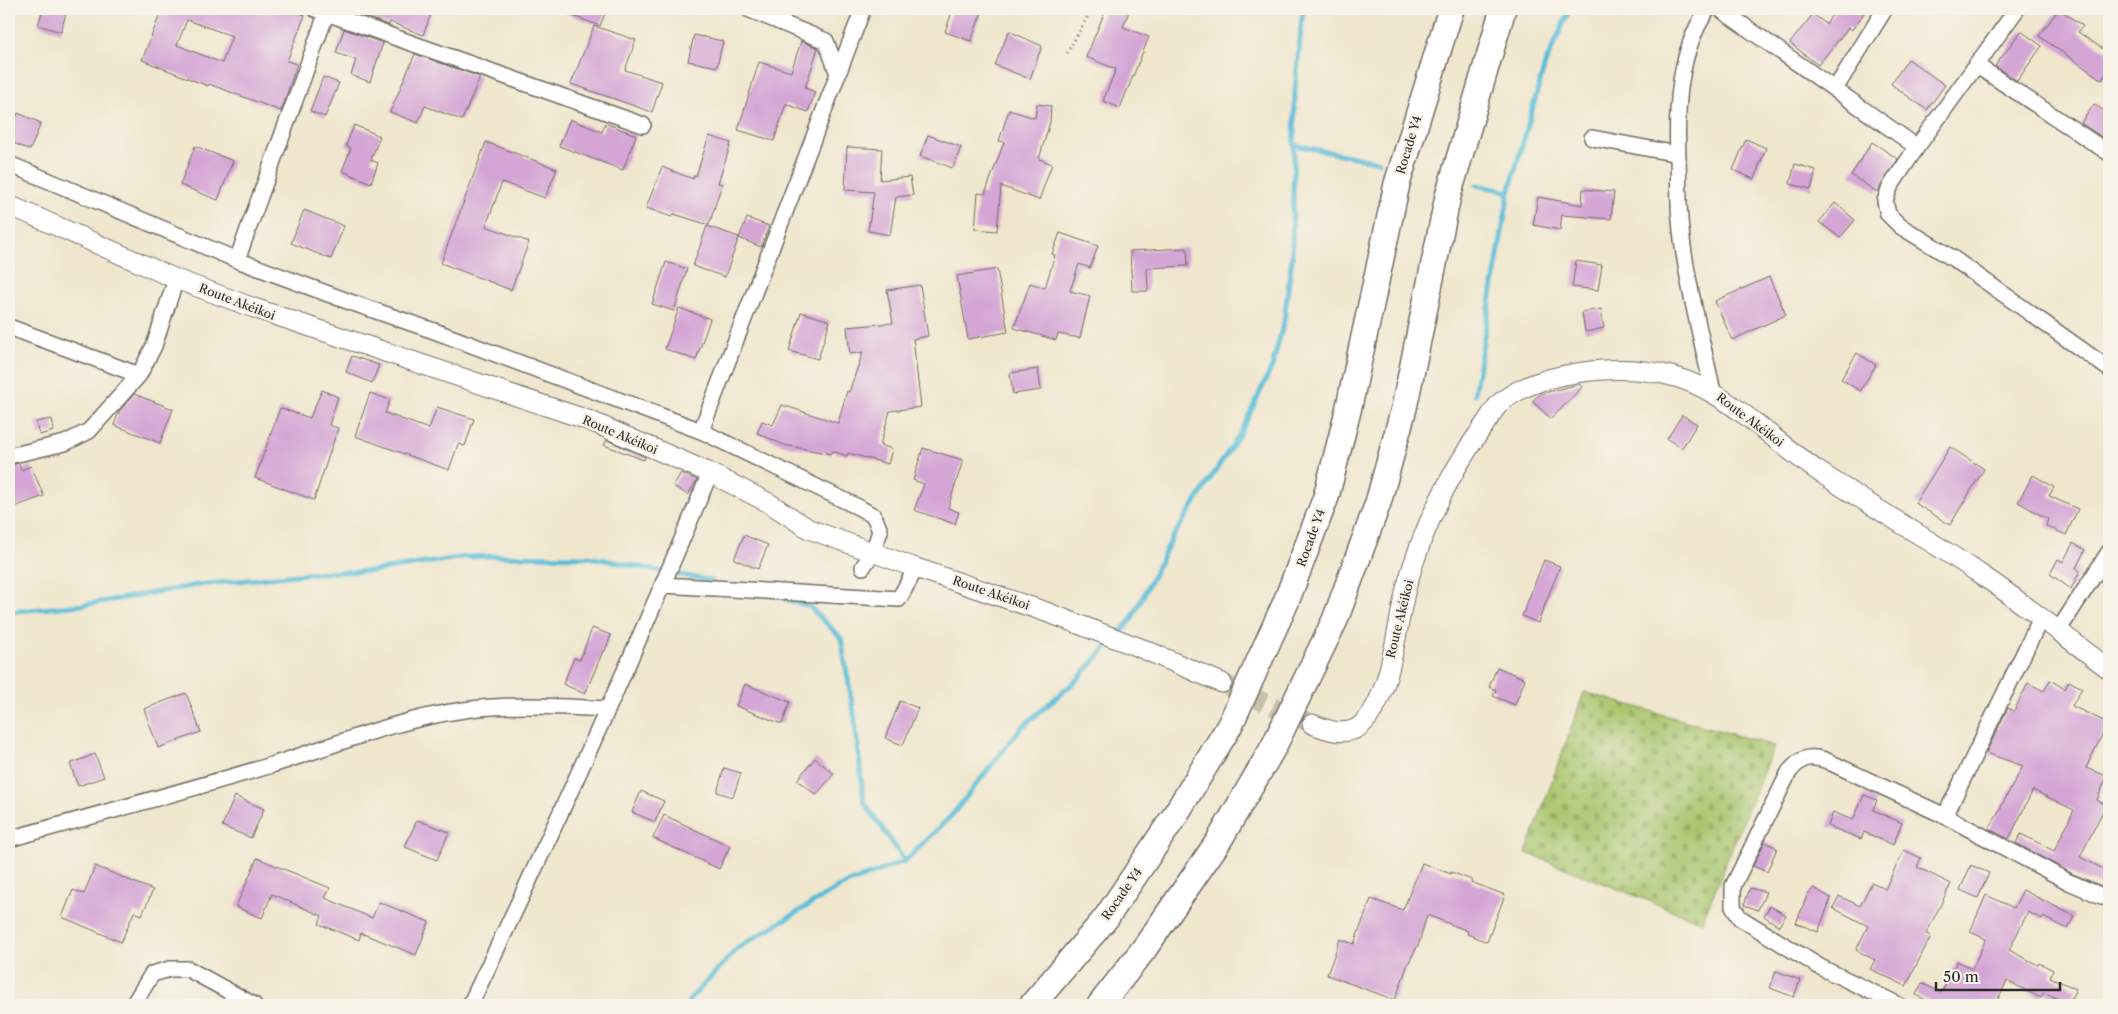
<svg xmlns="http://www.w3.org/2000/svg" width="2118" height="1014" font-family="'Libre Caslon Text',serif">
<defs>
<pattern id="cemetery-stones" width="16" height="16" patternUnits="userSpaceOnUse" patternTransform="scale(1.25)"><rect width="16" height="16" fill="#a7c56c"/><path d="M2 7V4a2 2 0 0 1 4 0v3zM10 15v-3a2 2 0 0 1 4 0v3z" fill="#90a95e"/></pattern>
</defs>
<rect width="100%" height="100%" fill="#f7f3e8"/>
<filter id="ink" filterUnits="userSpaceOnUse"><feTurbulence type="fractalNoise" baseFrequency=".02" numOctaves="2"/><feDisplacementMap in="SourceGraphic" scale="10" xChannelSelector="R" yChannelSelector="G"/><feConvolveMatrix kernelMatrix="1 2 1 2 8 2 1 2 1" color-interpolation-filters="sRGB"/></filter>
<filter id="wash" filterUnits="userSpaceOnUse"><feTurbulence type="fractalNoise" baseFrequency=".0096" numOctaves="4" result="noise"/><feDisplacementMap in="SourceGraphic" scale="20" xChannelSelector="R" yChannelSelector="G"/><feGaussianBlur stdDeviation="1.12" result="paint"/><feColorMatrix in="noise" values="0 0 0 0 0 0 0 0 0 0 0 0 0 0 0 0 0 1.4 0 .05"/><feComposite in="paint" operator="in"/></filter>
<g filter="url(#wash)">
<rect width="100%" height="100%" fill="#f0e6cd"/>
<path fill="url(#cemetery-stones)" stroke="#69784c" d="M1584 692 1774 746 1702 922 1526 853Z"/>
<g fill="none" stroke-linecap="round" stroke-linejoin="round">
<path stroke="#59bdd7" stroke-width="5" d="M1294 145 1379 162
M1477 185 1509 192
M1474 395 1509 192 1545 64 1570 9
M783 598 809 606 841 638 855 720 864 802 905 861
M9 613 18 611 83 605 198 585 316 573 373 571 465 557 495 556 589 557 712 581
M1117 636 1131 620 1171 540 1242 430 1272 367 1284 321 1292 258 1295 89 1303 9
M690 1005 689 1000 739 947 841 886 905 861 952 815 1022 727 1078 679 1111 642"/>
</g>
<g id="blocks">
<path fill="#d4a5d5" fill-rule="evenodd" d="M43 9H67L61 32 38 25Z
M162 9H288L305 15 287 61 297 64 281 111 209 84 208 86 142 60ZM187 20 232 36 222 63 177 45Z
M351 9H433L423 35 390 22 389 25 350 12Z
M558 9H607L600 26 557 10Z
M953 9H983L971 41 945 32Z
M1106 9H1130L1123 27 1149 37 1120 108 1103 101 1116 69 1086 57Z
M1836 9H1867L1852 30 1849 27 1818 65 1790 43 1813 14 1826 24Z
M2059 9 2083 26 2078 32 2109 53V69L2102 80 2039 36Z
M594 26 636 40 625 70 662 82 652 112 571 84Z
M344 29 383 43 370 82 351 75 356 60 336 53Z
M1009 31 1042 46 1030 79 995 65Z
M2021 31 2042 46 2017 81 1995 66Z
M694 35 723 41 717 67 688 61Z
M801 41 818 48 805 88 815 92 808 112 786 104 774 141 738 130 759 62 791 72Z
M415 54 480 77 462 120 425 106 418 123 390 112Z
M1908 59 1945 85 1927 110 1891 84Z
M323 77 339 83 325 117 310 111Z
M1037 104 1051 106 1050 122 1039 159 1052 164 1039 200 1001 186 997 231 975 229 978 193 985 194 1004 142 999 141 1009 110 1035 118Z
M2094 104 2109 114V142L2081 123Z
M18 113 41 123 30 150 9 141V136Z
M570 119 602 132 605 123 636 135 623 170 559 146Z
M354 125 380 136 371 160 378 163 371 183 342 171 351 148 346 146Z
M928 135 961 147 953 168 920 156Z
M709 136 731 143 718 183 722 184 709 225 674 214 672 217 646 208 662 167 693 179 694 175 696 176Z
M1746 139 1766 148 1754 179 1733 170Z
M486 142 557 169 545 198 502 182 486 226 529 242 511 290 441 263Z
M1872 142 1898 159 1877 192 1851 175Z
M195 146 233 161 218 200 180 185Z
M847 147 882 149 880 180 910 177 913 195 896 197 890 235 868 231 874 192 845 190Z
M1795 164 1816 170 1811 189 1790 184Z
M1583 189 1614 192 1611 219 1562 215 1560 230 1533 225 1538 197 1582 205Z
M1835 203 1855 220 1840 238 1819 222Z
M304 210 344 226 331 259 291 243Z
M747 218 769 226 761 247 739 238Z
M707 226 739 237 725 277 693 266Z
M1060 233 1098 246 1090 268 1079 264 1070 291 1090 296 1080 338 1058 334 1056 340 1014 328 1030 283 1045 288 1055 255 1052 254Z
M1187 248 1188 266 1147 268 1148 291H1132L1130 251Z
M1576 261 1602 265 1598 290 1572 287Z
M666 262 687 269 674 311 652 304Z
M997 269 1008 332 968 339 957 276Z
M1769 277 1786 315 1732 340 1715 301Z
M920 285 928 336 913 339 921 407 890 411 880 445 892 449 888 464 848 453 847 456 832 451 831 454 784 445 757 433 762 421 773 425 782 405 838 423 847 391 849 392 863 352 850 354 847 327 893 323 887 290Z
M679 308 710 319 696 360 665 349Z
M1601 309 1604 328 1585 332 1582 312Z
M801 312 830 321 818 359 789 351Z
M1857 353 1876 365 1860 391 1841 379Z
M352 356 379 365 372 383 346 372Z
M1038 369 1041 390 1013 394 1010 373Z
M1579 384 1582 387 1551 419 1532 401 1540 394Z
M322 390 338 397 329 425 338 428 314 500 255 478 280 408 310 418Z
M370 393 390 400 385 413 429 429 437 407 474 419 465 446 458 444 449 470 355 436Z
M134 394 173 409 160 443 114 425 119 412Z
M1682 415 1697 424 1682 448 1667 439Z
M52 419 54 431 39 435 36 422Z
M607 440 645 457 644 460 604 445Z
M1950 447 1984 469 1950 525 1915 503Z
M923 448 963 460 948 508 959 512 955 524 914 510 924 484 913 480Z
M19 463 21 470 31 466 44 496 14 507 9 493V465Z
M681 473 697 480 688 495 673 486Z
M2033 475 2054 487 2049 496 2078 509 2066 535 2046 526 2048 519 2018 502Z
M744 535 768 545 758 569 734 559Z
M2073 543 2085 550 2076 568 2080 571 2071 589 2050 574 2058 559 2063 562Z
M1544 560 1560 566 1538 623 1522 616Z
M592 628 611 635 605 651H603L585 694 563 684 574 658 580 660Z
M1497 667 1525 679 1515 705 1493 696 1496 690 1489 687Z
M2050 680 2065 689 2069 681 2082 688 2072 706 2108 723 2086 768 2107 776 2097 800 2106 805 2080 857 2109 872V889L2073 874 2016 843 2021 834 2054 851 2074 810 2033 790 2009 839 1989 829 2023 766 1986 753 2008 708 2014 711 2028 683 2044 691Z
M745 684 790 702 782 724 736 706Z
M186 693 201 732 158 748 144 709Z
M900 701 918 708 903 745 885 738Z
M95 754 104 777 78 786 70 764Z
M815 758 834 774 816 795 797 780Z
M724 768 741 773 733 797 717 792Z
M641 791 664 801 655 822 632 812Z
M1864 795 1877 800 1873 810 1902 823 1893 845 1864 832 1861 839 1828 826 1833 812 1853 820Z
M235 796 264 809 251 838 222 826Z
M664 815 730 846 719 869 653 838Z
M417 820 449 832 437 860 405 847Z
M1765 842 1777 848 1767 872 1753 866Z
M1904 850 1921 858 1917 867 1951 884 1926 934 1931 936 1906 986 1870 969 1875 960 1856 950 1868 926 1833 908 1839 896 1860 906 1872 882 1885 889Z
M257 858 330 888 325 898 372 918 379 902 429 922 416 955 361 933 359 940 319 924 322 916 272 894 262 918 236 907Z
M1422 863 1451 874V872L1472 880 1471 882 1505 895 1487 942 1467 934 1468 931 1427 915 1419 943 1408 964 1395 1000 1327 975 1340 939 1354 944 1371 899 1403 910Z
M1971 865 1989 873 1978 898 1960 890Z
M95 866 153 890 142 915 134 912 121 942 62 917 73 890 84 894Z
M1750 888 1766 892 1758 910 1744 905Z
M1814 888 1831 898 1818 932 1796 923 1808 894Z
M2023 890 2074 916 2068 929 2043 917 2042 919 2028 912 2009 950 2038 965 2039 963 2053 970 2050 977 2076 989 2068 1004 2044 992 2041 998 2007 981 1995 1005H1936L1916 995 1922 983 1941 993 1957 961 1972 969 1986 939 1970 932 1986 895 2014 908Z
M1770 906 1786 915 1779 926 1764 916Z
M1776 971 1800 980 1794 997 1770 988Z"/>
</g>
</g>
<g filter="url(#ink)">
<use href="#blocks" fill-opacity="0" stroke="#706c64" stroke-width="1"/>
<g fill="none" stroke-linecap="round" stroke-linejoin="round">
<path stroke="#c9c1ad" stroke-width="19" stroke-dasharray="19 9" stroke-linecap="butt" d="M1222 683 1312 724"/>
<defs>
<path id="minor" d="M315 9 643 125
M1708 9C1678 51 1676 109 1678 159 1679 179 1678 200 1680 220 1685 278 1701 335 1713 392
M1720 9 1917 147
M2017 9 1917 147 1890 187 1885 201 1888 214 1900 226 1954 259 2109 369
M1976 65 2109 153
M838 74 863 9
M1835 89 1885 9
M1592 138 1678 154
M9 164 237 260 350 302 437 332 701 431 838 74 826 41 748 9
M237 260 328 9
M9 327 139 375
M701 431 858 507 874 516 880 531 873 552 863 567
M9 456 65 443 89 431 139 375 154 346 176 279
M663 585 899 599 916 568
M2041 618 1945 816 2069 882 2109 899
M2058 631 2109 552
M9 839C97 815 185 791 272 765 335 745 398 719 464 710 512 703 560 707 608 709
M133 1005 152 974 170 969H188L254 1005
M470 1005C554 830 635 653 710 473
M1899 1005 1820 967 1740 918 1733 907V886L1789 772C1801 758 1807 755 1825 760L1945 816"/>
<path id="tertiary" d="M9 205 176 279 254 308 588 420 710 473 769 503 809 529 916 568 1049 613 1143 649 1222 683
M1312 724C1327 730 1346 737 1360 726 1392 700 1396 624 1407 585 1423 528 1450 472 1485 424 1490 417 1495 407 1501 402 1539 371 1616 364 1663 374 1724 386 1767 437 1818 471 1872 507 1929 539 1983 576 2026 605 2067 638 2109 669"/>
<path id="trunk" d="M1032 1005 1106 918 1174 817 1230 725 1286 602 1326 497 1348 411 1397 184 1451 9
M1100 1005 1144 949 1218 842 1273 748 1335 620 1378 503 1404 408 1448 196 1503 9"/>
</defs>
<use href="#minor" stroke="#706c64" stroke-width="18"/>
<use href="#tertiary" stroke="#706c64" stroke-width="21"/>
<use href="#trunk" stroke="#706c64" stroke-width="28"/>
<path stroke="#706c64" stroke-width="3" stroke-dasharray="1 4" stroke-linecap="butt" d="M1067 53 1092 9"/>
<use href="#minor" stroke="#fff" stroke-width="15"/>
<use href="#tertiary" stroke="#fff" stroke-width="19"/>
<use href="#trunk" stroke="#fff" stroke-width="25"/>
</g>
</g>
<g text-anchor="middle" stroke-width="5" stroke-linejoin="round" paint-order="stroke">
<g font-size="12" fill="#2b2b2b" stroke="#f7f3e8">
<text transform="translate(1409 145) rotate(-73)" y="4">Rocade Y4</text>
<text transform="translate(237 302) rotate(21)" y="4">Route Akéikoi</text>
<text transform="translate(1750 420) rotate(37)" y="4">Route Akéikoi</text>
<text transform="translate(620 435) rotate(23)" y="4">Route Akéikoi</text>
<text transform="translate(1311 538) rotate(-70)" y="4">Rocade Y4</text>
<text transform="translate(991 593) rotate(19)" y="4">Route Akéikoi</text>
<text transform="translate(1400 619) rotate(-76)" y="4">Route Akéikoi</text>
<text transform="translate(1122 894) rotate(-55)" y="4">Rocade Y4</text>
</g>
</g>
<rect width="2118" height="1014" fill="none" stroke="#f7f3e8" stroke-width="30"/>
<path d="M1936 982v8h124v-8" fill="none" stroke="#2b2b2b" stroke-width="2.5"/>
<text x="1943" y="982" font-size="15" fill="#2b2b2b" stroke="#f7f3e8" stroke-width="4" paint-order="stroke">50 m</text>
</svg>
